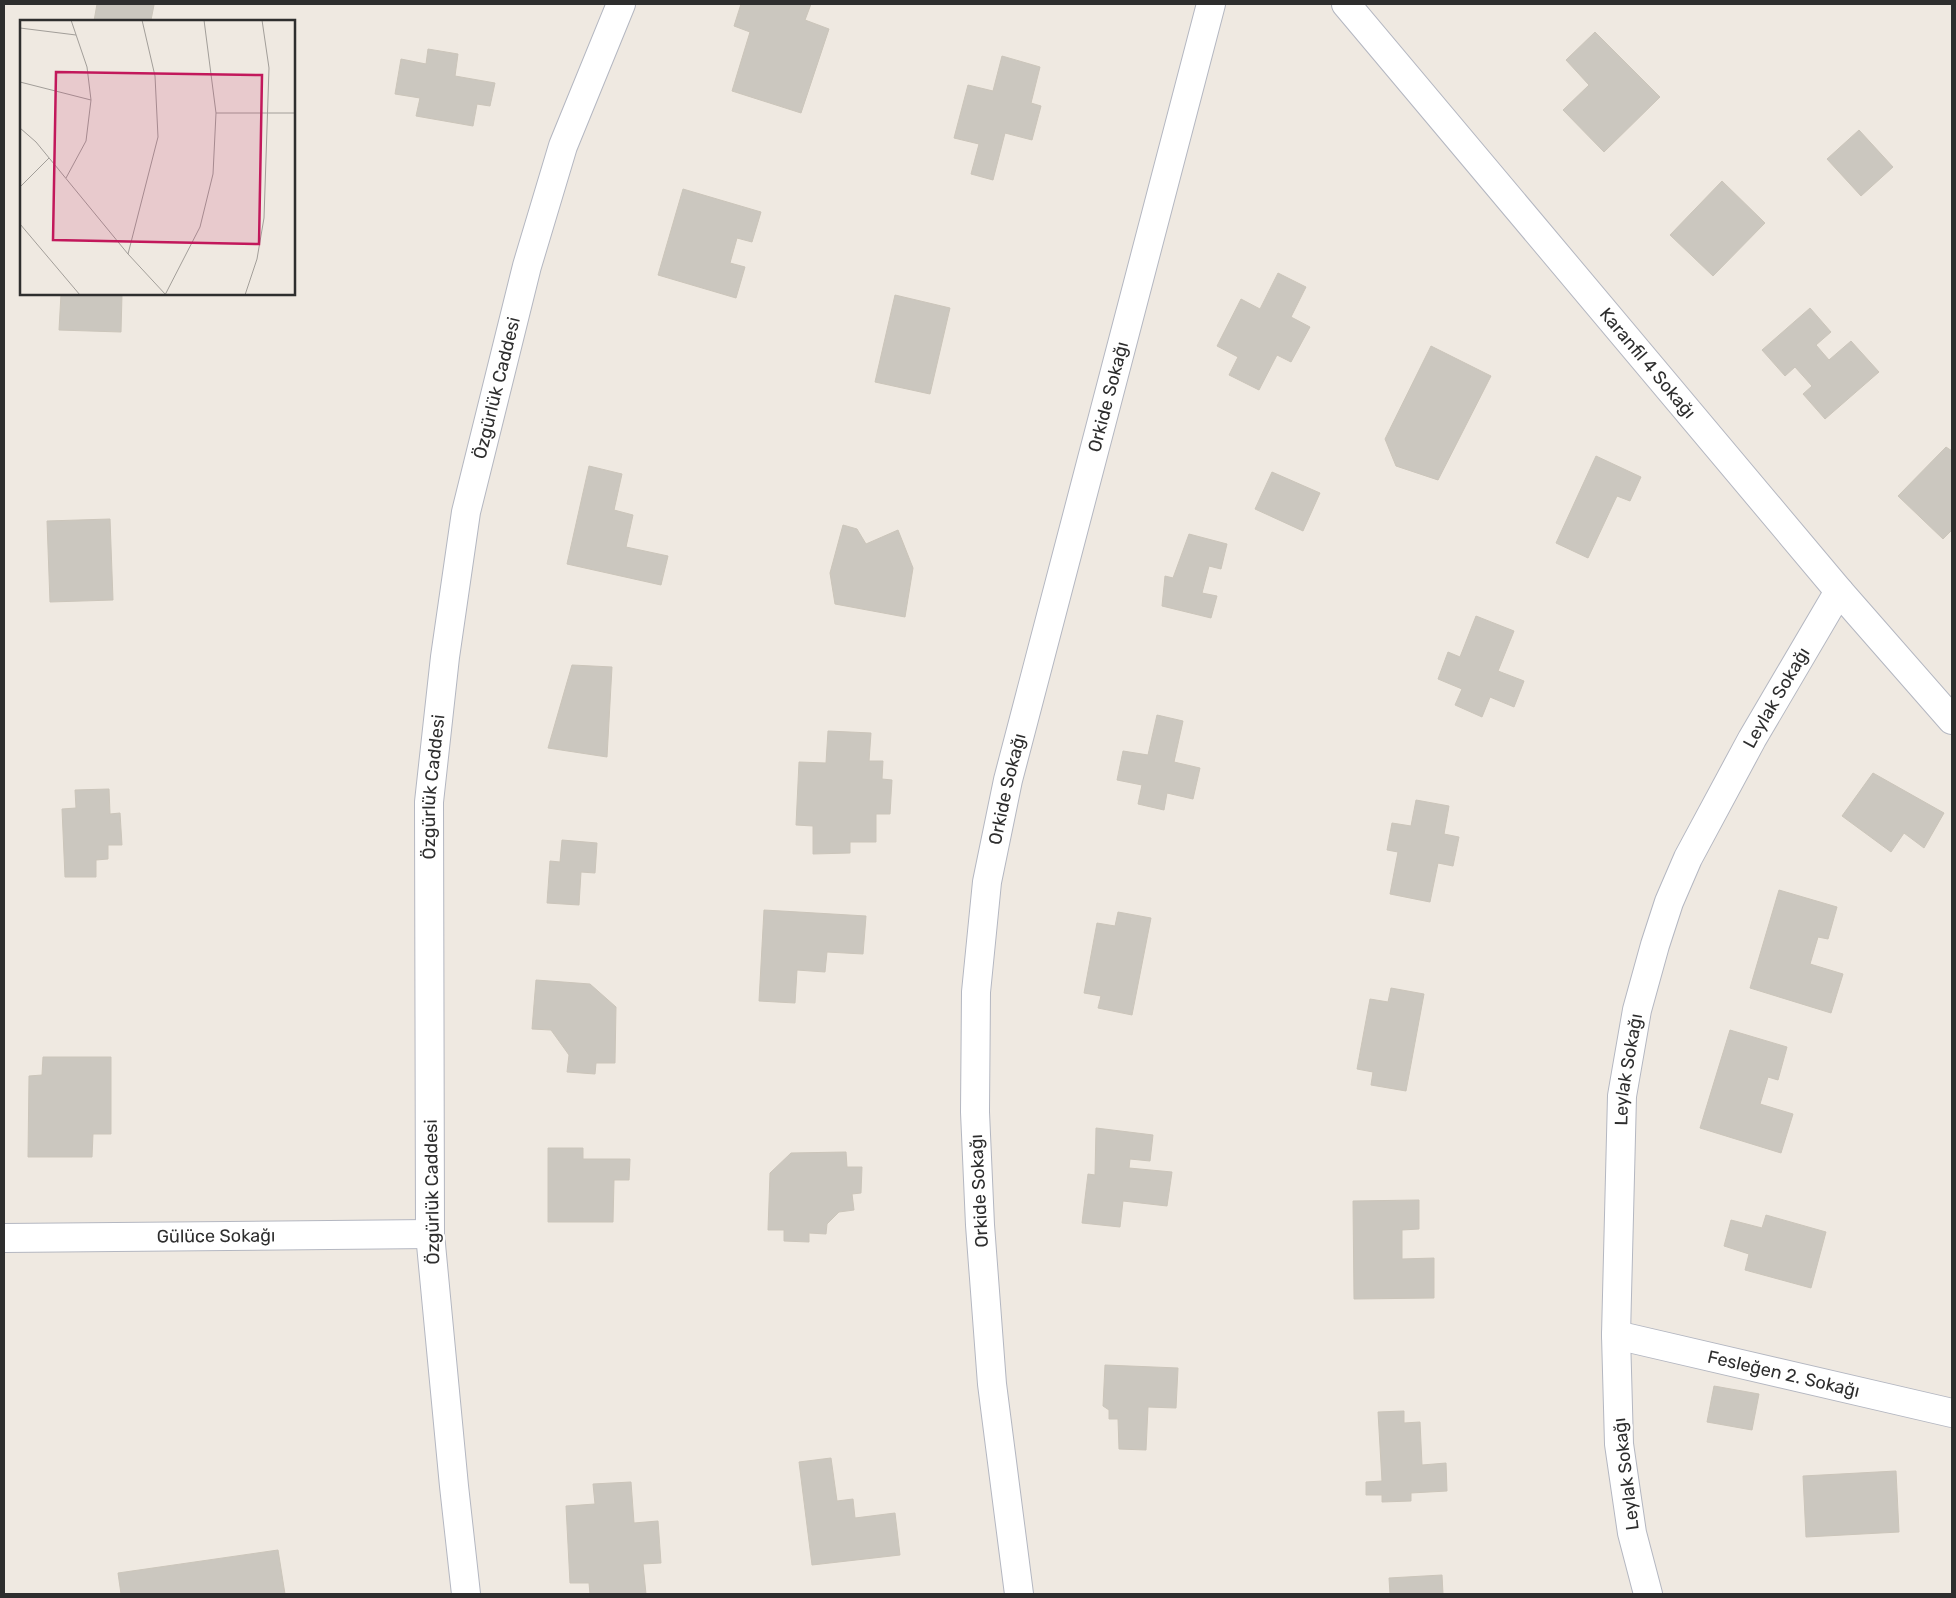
<svg xmlns="http://www.w3.org/2000/svg" width="1956" height="1598" font-family="Rubik,sans-serif">
<rect width="100%" height="100%" fill="#efe9e1"/>
<path fill="#cbc7bf" stroke="#cbc5ba" d="M97 4 154 5 151 20 156 21H94Z
M741 4H811L805 20 829 29 801 113 732 91 750 32 734 26Z
M1595 32 1660 97 1604 152 1563 110 1589 85 1566 60Z
M428 49 458 54 455 76 495 83 490 106 477 104 473 126 416 116 420 98 395 94 401 59 426 64Z
M1002 56 1040 67 1031 103 1041 106 1032 140 1005 133 993 180 971 174 979 144 954 138 968 85 993 91Z
M1859 130 1893 167 1861 196 1827 159Z
M1722 181 1765 223 1713 276 1670 235Z
M683 189 761 212 752 242 737 238 730 263 745 267 736 298 658 275Z
M1278 273 1306 287 1291 317 1310 327 1291 362 1277 355 1259 390 1229 375 1238 357 1217 346 1241 299 1260 309Z
M61 294H122L121 332 59 330Z
M895 295 950 308 930 394 875 382Z
M1810 308 1831 332 1816 345 1829 360 1851 341 1879 372 1825 419 1803 394 1812 386 1795 367 1785 376 1762 350Z
M1431 346 1491 376 1438 480 1396 466 1385 439Z
M1946 447 1952 451V530L1943 539 1898 496Z
M1596 456 1641 477 1630 501 1617 496 1588 558 1556 543Z
M589 466 622 474 614 510 633 515 626 547 668 556 661 585 567 564Z
M1272 472 1320 493 1303 531 1255 509Z
M110 519 113 600 50 602 47 521Z
M843 525 857 529 866 544 898 530 913 568 905 617 835 604 830 573Z
M1189 534 1227 544 1221 569 1209 566 1202 593 1217 596 1211 618 1162 606 1165 576 1173 578Z
M1476 616 1514 631 1498 671 1524 681 1514 707 1490 697 1482 717 1455 705 1462 689 1438 679 1448 652 1460 657Z
M572 665 612 667 607 757 548 748Z
M1157 715 1183 721 1174 762 1200 768 1193 799 1167 793 1164 810 1138 804 1142 785 1117 780 1123 751 1148 755Z
M828 731 871 733 869 761H883L882 779 892 780 890 814H876V842H850V853L813 854V826L796 825 799 762 826 763Z
M1873 773 1944 813 1924 848 1904 833 1891 852 1842 816Z
M109 789 110 814 120 813 122 845H108V859L96 860V877H65L62 809 76 808 75 790Z
M1416 800 1449 806 1444 834 1459 837 1453 866 1438 863 1430 902 1390 894 1398 852 1387 850 1392 823 1411 826Z
M562 840 597 843 595 873 581 872 579 905 547 903 550 861 560 862Z
M1779 890 1837 907 1828 939 1818 937 1810 964 1843 974 1831 1013 1750 988Z
M764 910 866 916 863 954 827 952 825 972 797 970 795 1003 759 1001Z
M1118 912 1151 918 1132 1015 1098 1008 1101 996 1084 993 1097 923 1115 926Z
M536 980 590 984 616 1007 615 1063H596L595 1074 567 1072 569 1055 551 1030 532 1029Z
M1391 988 1424 994 1406 1091 1371 1085 1373 1072 1357 1069 1370 999 1388 1002Z
M1730 1030 1787 1047 1778 1080 1768 1077 1760 1104 1793 1114 1781 1153 1700 1128Z
M43 1057H111V1134H93L92 1157H28L29 1076 42 1075Z
M1096 1128 1153 1135 1150 1161 1130 1159 1129 1168 1172 1172 1167 1206 1123 1201 1120 1227 1082 1223 1088 1174 1095 1175Z
M548 1148H583V1159H630L629 1180H614L613 1222H548Z
M846 1152 847 1167H862L861 1193 852 1194 854 1210 839 1212 827 1224 826 1234 809 1233V1242L784 1241V1230H768L770 1173 791 1153Z
M1419 1200V1229L1402 1230V1259L1434 1258V1298L1354 1299 1353 1201Z
M1766 1215 1826 1232 1811 1288 1745 1270 1749 1254 1724 1246 1731 1220 1762 1228Z
M1105 1365 1178 1368 1176 1408 1148 1407 1146 1450 1119 1449 1118 1419H1109V1410L1103 1406Z
M1714 1386 1759 1394 1752 1430 1707 1422Z
M1404 1411V1423L1420 1422 1422 1465 1446 1463 1447 1491 1411 1493V1501L1382 1502V1495H1366V1482L1382 1481 1378 1412Z
M831 1458 837 1501 853 1499 855 1518 895 1513 900 1555 812 1565 799 1462Z
M1896 1471 1899 1532 1806 1537 1803 1476Z
M631 1482 634 1523 658 1521 661 1563 643 1564 646 1594H590L589 1583H570L566 1506 595 1504 593 1484Z
M278 1550 285 1594H121L118 1573Z
M1442 1575 1443 1594H1390L1389 1578Z"/>
<g fill="none" stroke-linecap="round" stroke-linejoin="round">
<defs>
<g id="minor">
<path id="s1" d="M1346 4 1839 591 1952 720"/>
<path id="s2" d="M4 1238 430 1234"/>
<path id="s3" d="M1616 1335 1952 1413"/>
<path id="s4" d="M466 1594 454 1486 430 1234 429 802 445 657 466 512 527 266 563 146 621 4"/>
<path id="s5" d="M1019 1594 992 1384 980 1225 975 1112 976 992 987 882 1008 780 1211 4"/>
<path id="s6" d="M1648 1594 1632 1533 1619 1444 1616 1335 1622 1096 1637 1010 1655 945 1669 902 1688 858 1752 739 1839 591"/>
</g>
</defs>
<use href="#minor" stroke="#b4b7c1" stroke-width="30"/>
<use href="#minor" stroke="#fff" stroke-width="28"/>
</g>
<g text-anchor="middle" stroke-width="5" stroke-linejoin="round" paint-order="stroke">
<g font-size="18" fill="#2e2e2e" stroke="#fff">
<text dy="6" stroke="none"><textPath href="#s1" startOffset="469">Karanfil 4 Sokağı</textPath></text>
<text dy="6" stroke="none"><textPath href="#s4" startOffset="1214">Özgürlük Caddesi</textPath></text>
<text dy="6" stroke="none"><textPath href="#s5" startOffset="1215">Orkide Sokağı</textPath></text>
<text dy="6" stroke="none"><textPath href="#s6" startOffset="932">Leylak Sokağı</textPath></text>
<text dy="6" stroke="none"><textPath href="#s4" startOffset="809">Özgürlük Caddesi</textPath></text>
<text dy="6" stroke="none"><textPath href="#s5" startOffset="810">Orkide Sokağı</textPath></text>
<text dy="6" stroke="none"><textPath href="#s6" startOffset="528">Leylak Sokağı</textPath></text>
<text transform="translate(979 1191) rotate(-93)" y="6">Orkide Sokağı</text>
<text transform="translate(432 1192) rotate(-91)" y="6">Özgürlük Caddesi</text>
<text dy="6" stroke="none"><textPath href="#s2" startOffset="212">Gülüce Sokağı</textPath></text>
<text dy="6" stroke="none"><textPath href="#s3" startOffset="172">Fesleğen 2. Sokağı</textPath></text>
<text transform="translate(1626 1474) rotate(-97)" y="6">Leylak Sokağı</text>
</g>
</g>
<g transform="translate(20 20)">
<rect width="275" height="275" fill="#efe9e1"/>
<path fill="none" stroke="#a29e99" stroke-width="1" d="M0 8 56 15M0 62 71 80M196 93H275M0 108 16 122 108 234 146 275M46 158 66 121 71 80 67 47 51 0M0 167 29 138M0 204 60 275M108 234 138 117 135 56 122 0M145 275 180 207 193 154 196 93 184 0M225 275 237 239 244 198 249 48 242 0"/>
<path fill="#c2185b" fill-opacity="0.15" stroke="#c2185b" stroke-width="2.5" d="M36 52 242 55 239 224 33 220Z"/>
<rect width="275" height="275" fill="none" stroke="#2e2e2e" stroke-width="2.5"/>
</g>
<rect width="1956" height="1598" fill="none" stroke="#2e2e2e" stroke-width="10"/>
</svg>
